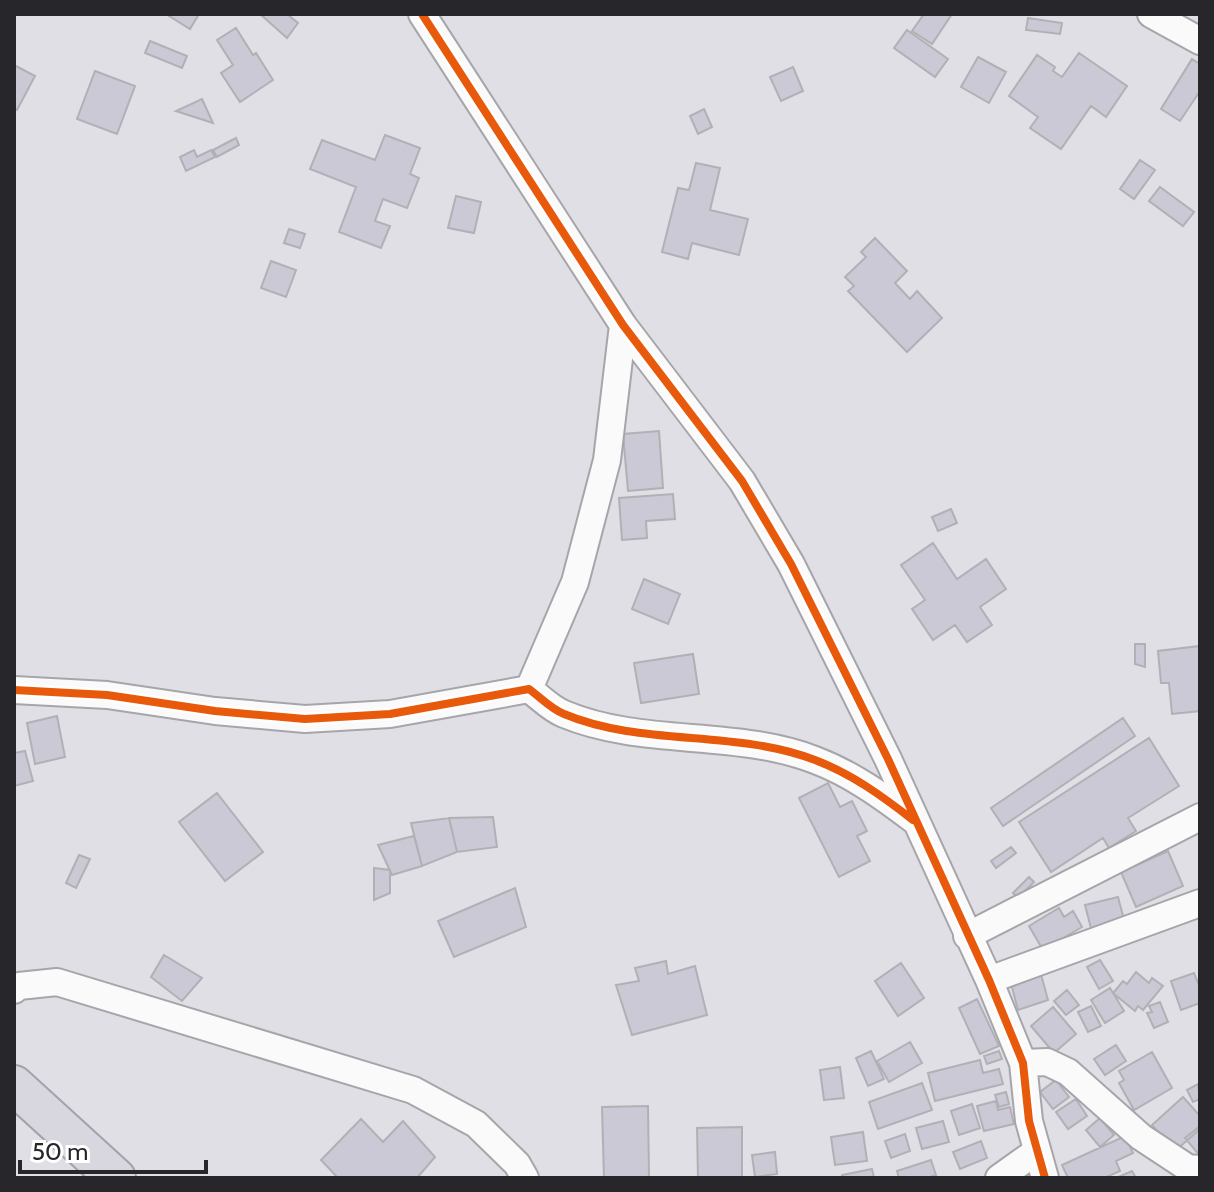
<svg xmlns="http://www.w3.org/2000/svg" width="1214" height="1192" font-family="Cabin,sans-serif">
<rect width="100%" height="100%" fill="#e0dfe5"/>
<path fill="#cbc9d6" stroke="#b1b0b4" stroke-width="2" d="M166 14H199L190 29Z
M260 14H287L298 23 287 38Z
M924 14H952L932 44 912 31Z
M1028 18 1062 23 1060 34 1026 30Z
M236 28 253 55 256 53 273 80 240 102 221 73 233 65 217 40Z
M907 30 948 59 935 77 894 48Z
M150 41 187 56 182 68 145 53Z
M1079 53 1127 86 1106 117 1091 106 1061 149 1030 128 1038 117 1009 96 1037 55 1055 67 1053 71 1062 77Z
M978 57 1006 72 989 103 961 87Z
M1192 59 1200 64V91L1180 121 1161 109Z
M14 65 35 76 17 110 14 108Z
M793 67 803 91 781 101 770 77Z
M95 71 135 86 117 134 77 119Z
M202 99 213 123 176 111Z
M704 109 712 127 698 134 690 116Z
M385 135 420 148 410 174 419 178 407 208 383 199 375 221 390 226 381 248 339 232 356 187 310 169 322 140 375 160Z
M236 138 239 145 217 157 213 150Z
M194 150 197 157 211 150 215 157 186 171 180 157Z
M1140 160 1155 170 1134 199 1120 189Z
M696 163 720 168 710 210 748 219 739 255 692 243 688 259 662 252 678 188 689 190Z
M1160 187 1194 212 1183 226 1149 201Z
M456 196 481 202 474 233 448 228Z
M289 229 305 234 300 248 284 243Z
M875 238 907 271 895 283 910 299 917 291 942 318 907 352 848 291 854 286 845 277 866 257 861 252Z
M271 261 296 270 286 297 261 288Z
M659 431 663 488 628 491 623 434Z
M673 494 675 519 646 521 647 538 622 540 619 498Z
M951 509 957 523 938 531 932 517Z
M933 543 957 579 986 559 1006 589 980 607 992 625 967 642 955 625 933 640 912 609 925 600 901 565Z
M644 579 680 594 668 624 632 609Z
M1135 644H1145V667L1135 664Z
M1200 646V711L1172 714 1169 683H1161L1158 651Z
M693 654 699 694 641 703 634 663Z
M57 716 65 757 35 764 27 723Z
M1123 718 1135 736 1003 826 991 808Z
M1149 738 1179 786 1128 818 1136 831 1109 848 1103 838 1051 872 1019 822Z
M25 751 33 781 14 786V753Z
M828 783 840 807 852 801 867 831 857 836 870 861 839 877 799 798Z
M217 793 263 852 225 881 179 822Z
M493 817 497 847 457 852 449 818Z
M449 818 457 852 422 866 411 823Z
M414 836 422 866 392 875 378 845Z
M1011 847 1016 853 996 868 991 861Z
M1168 851 1183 886 1136 907 1121 872Z
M79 855 90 859 76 888 66 883Z
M374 868 390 870V893L374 900Z
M1029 877 1034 882 1018 898 1013 893Z
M515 888 526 927 454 957 438 921Z
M1118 897 1126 927 1093 936 1085 905Z
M1059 908 1064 917 1073 911 1082 927 1043 950 1029 926Z
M164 955 202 978 182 1001 151 977Z
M1100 960 1113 981 1099 989 1087 967Z
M666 961 668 974 695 966 707 1015 632 1035 616 985 639 981 635 968Z
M901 963 924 998 898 1016 875 981Z
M1039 967 1048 1000 1018 1010 1009 976Z
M1136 972 1149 983 1152 978 1163 986 1143 1010 1138 1006 1135 1011 1113 993 1123 981 1127 984Z
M1194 973 1200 988V1003L1181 1010 1171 981Z
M1110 988 1124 1011 1105 1023 1091 1000Z
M1067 990 1079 1005 1066 1015 1054 1001Z
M977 999 999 1046 980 1054 959 1008Z
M1160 1002 1168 1022 1154 1028 1147 1013 1152 1012 1149 1006Z
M1091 1006 1101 1026 1088 1032 1078 1012Z
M1053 1007 1076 1034 1054 1053 1031 1026Z
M910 1042 922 1063 889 1082 877 1061Z
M1116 1045 1126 1061 1105 1075 1094 1059Z
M871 1051 884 1079 868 1086 856 1058Z
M999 1051 1002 1059 987 1064 984 1056Z
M1152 1052 1172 1088 1134 1110 1119 1083 1124 1080 1119 1071Z
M980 1060 983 1073 999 1069 1003 1084 935 1101 928 1073Z
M840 1067 844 1098 824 1100 820 1070Z
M1056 1080 1069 1097 1053 1109 1040 1092Z
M922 1083 932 1110 878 1129 869 1102Z
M1198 1084 1200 1099 1193 1102 1187 1090Z
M1006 1092 1009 1104 999 1107 995 1095Z
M1183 1097 1200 1116V1129L1175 1151 1152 1125Z
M1076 1099 1087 1116 1068 1129 1056 1112Z
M996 1101 998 1110 1010 1107 1014 1124 984 1131 977 1106Z
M972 1104 980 1128 959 1135 951 1111Z
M648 1106 649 1178H604L602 1107Z
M1100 1118 1114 1135 1100 1147 1086 1130Z
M361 1119 383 1142 403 1121 435 1157 417 1178H338L321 1160Z
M943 1121 949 1142 922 1149 916 1128Z
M1200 1126V1156L1185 1138Z
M742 1127V1178H698L697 1128Z
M863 1132 867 1161 835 1165 831 1137Z
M905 1134 910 1151 891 1158 885 1141Z
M1125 1136 1133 1153 1116 1161 1120 1171 1104 1178H1068L1062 1165Z
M981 1141 987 1158 960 1169 953 1152Z
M775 1152 777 1174 755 1177 752 1155Z
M931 1160 936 1175 927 1178H899L897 1171Z
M872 1169 874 1178H842V1175Z
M1132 1171 1136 1178H1116Z"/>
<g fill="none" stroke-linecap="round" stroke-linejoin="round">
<defs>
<path id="minor" d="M422 14 623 325 742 481 791 564 888 759 989 980 1023 1063 1029 1121 1045 1178
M1151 14 1200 41
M529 689 575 582 607 460 623 325
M14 690 107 695 215 711 305 719 390 714 529 689C540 697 551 709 564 714 643 747 735 729 815 760 852 774 882 796 914 820
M967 936 1200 817
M989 980 1200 903
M14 990 19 986 57 982 413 1090 476 1124 517 1164 525 1178
M1023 1063 1047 1062 1068 1072 1141 1137 1188 1168 1200 1169
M999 1178 1037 1151"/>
<path id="highway" d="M14 1085 116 1178"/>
</defs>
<use href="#minor" stroke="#a6a5a9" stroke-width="30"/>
<use href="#highway" stroke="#a3a1ac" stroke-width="42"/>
<use href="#minor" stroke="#fafafb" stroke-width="26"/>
<use href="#highway" stroke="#d8d6de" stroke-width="38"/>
<defs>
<path id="cycleway" d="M422 14 623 325 742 481 791 564 888 759 989 980 1023 1063 1029 1121 1045 1178
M14 690 107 695 215 711 305 719 390 714 529 689C540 697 551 709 564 714 643 747 734 729 815 760 852 774 882 796 913 820"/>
</defs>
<use href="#cycleway" stroke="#fff" stroke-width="13"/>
<use href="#cycleway" stroke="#e8590c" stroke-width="8"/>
</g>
<rect width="1214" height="1192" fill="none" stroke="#27262a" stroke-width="32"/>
<path d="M20 1160v12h186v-12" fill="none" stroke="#27262a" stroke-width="4"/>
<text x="32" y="1160" font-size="24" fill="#27262a" stroke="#ffffff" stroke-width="6" paint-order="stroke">50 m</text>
</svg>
